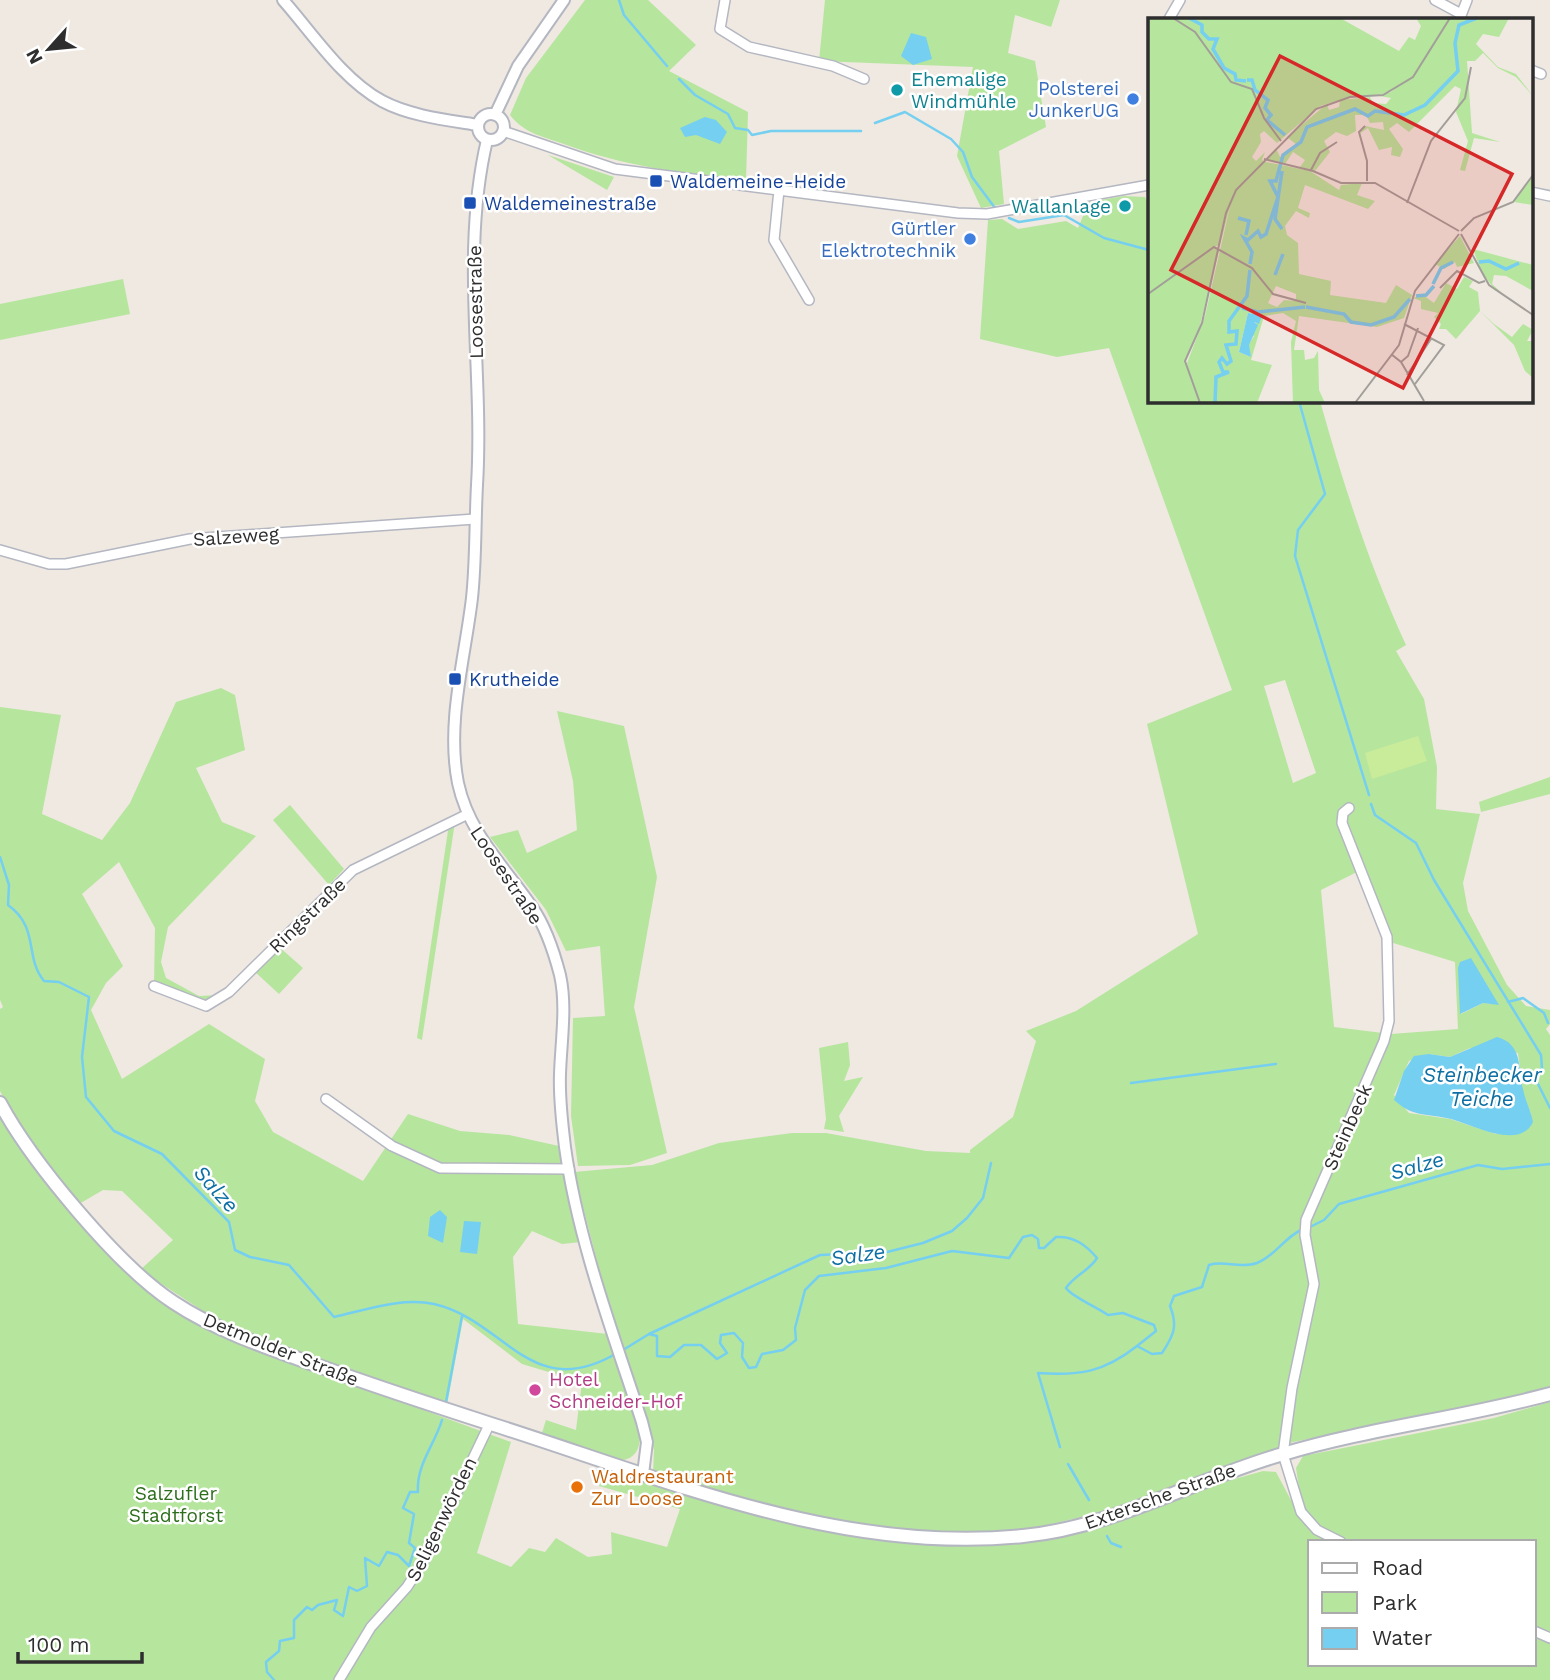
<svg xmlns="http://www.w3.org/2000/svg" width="1550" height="1680" font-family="'Work Sans',sans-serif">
<rect width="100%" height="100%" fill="#efe9e1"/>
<path fill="#b6e59e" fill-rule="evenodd" d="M585 0H648L696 45 669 71 748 112 746 181C678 172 626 167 561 143 540 136 523 132 510 115L526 78Z
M825 0H1060L1051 27 1015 15 1008 53 1035 61 1046 127 999 151 1004 204 981 208 957 156 973 67 819 61Z
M548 155 614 177 607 190Z
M1124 196 1145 197 1149 206V401H1320C1344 486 1369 565 1406 645L1396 651 1424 699 1437 767 1436 809 1480 814 1463 883 1468 911 1507 985 1526 1006 1550 1010V1024L1546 1029 1550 1035V1387L1483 1404 1293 1442 1115 1509 1018 1532 956 1536 815 1520 653 1475 654 1450 604 1288 574 1172 652 1165 719 1143 792 1133H826L926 1151 970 1153V1150L1013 1117 1036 1041 1026 1031 1076 1011 1198 934 1147 724 1232 690 1109 348 1057 357 980 339 988 220 1002 219 1018 229 1066 221 1078 228 1089 202ZM1285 680 1316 773 1293 783 1264 686ZM1359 871 1390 942 1455 962 1458 1029 1391 1034 1334 1027 1321 890ZM1460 962 1498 1004 1483 1003 1461 1014ZM1470 1048 1518 1053 1523 1093 1531 1115 1496 1134 1450 1119 1409 1113 1394 1095 1409 1061 1429 1054 1450 1057Z
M123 279 130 314 0 340V304Z
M221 688 235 695 245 750 196 768 222 822 256 836 168 927 161 962 166 978 199 996 221 995 206 1002 154 984 155 928 119 862 82 894 123 966 106 983 91 1010 122 1079 209 1024 265 1059 255 1101 273 1132 363 1181 408 1114 460 1131 509 1135 559 1146 581 1242 562 1244 532 1231 513 1257 518 1324 608 1334 640 1435C640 1454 631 1462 613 1460L541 1436 546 1420 576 1430 582 1382 522 1364 463 1319 447 1405 223 1324 140 1270 173 1240 122 1191 103 1190 79 1204 17 1123 0 1091V1009L3 1007 0 1000V707L61 715 42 814 102 840 130 803 176 702Z
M557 711 624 726 657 877 634 1007 667 1153 630 1165 578 1166 571 1116 573 1018 605 1016 600 946 566 951 546 910 490 837 518 830 527 853 577 830 573 781Z
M1550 777V794L1481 812 1479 802Z
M290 805 344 869 329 885 273 820Z
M455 822 422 1040 417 1038 449 824Z
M277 945 303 968 279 994 253 970Z
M848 1042 850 1065 844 1081 863 1077 839 1116 844 1132 824 1129 826 1119 819 1048Z
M0 1111 17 1139 170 1304 342 1380 511 1442 477 1553 511 1567 529 1548 545 1552 556 1538 588 1557 612 1554 611 1532 667 1547 680 1509 599 1486 605 1469 644 1481 648 1479 906 1541 1026 1543 1086 1532 1217 1484 1263 1471 1276 1472 1293 1504 1301 1501 1296 1468 1303 1456 1494 1418 1550 1402V1680H0ZM1310 1542H1534V1664H1310Z"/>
<path fill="#c9ec9a" d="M1418 736 1427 761 1372 779 1365 753Z"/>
<path fill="#75cff0" d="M911 33 926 37 932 59 913 65 901 56Z
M705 117 716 120 727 132 720 144 696 135 685 137 680 128Z
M1471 958 1499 1005 1483 1003 1460 1014 1458 968 1460 962Z
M1497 1037C1523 1044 1518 1068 1523 1089 1525 1100 1531 1111 1533 1122 1520 1151 1471 1124 1451 1119 1426 1113 1414 1118 1394 1100L1404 1071 1414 1056 1429 1054 1450 1057Z
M440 1210 447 1217 443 1243 428 1236 430 1217Z
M464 1221 481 1222 477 1254 460 1252Z"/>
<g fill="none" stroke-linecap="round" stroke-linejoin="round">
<path stroke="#75cff0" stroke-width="2.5" d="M619 0 624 15 667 66
M679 79 695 95 728 114 735 128 748 130 752 135 771 131H861
M875 123 905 112 951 139 963 152 972 177 995 208
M1009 218 1019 222 1064 215 1104 238 1149 250
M1299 401 1325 494 1298 530 1295 556 1369 795
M1371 804 1375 815 1416 843 1434 880 1541 1055 1542 1068 1536 1080 1550 1108
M0 857 9 885 8 905C40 928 24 957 44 981L59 982 89 997 82 1057 86 1097 114 1131 162 1154 229 1222 235 1250 250 1257 289 1265 334 1317C366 1310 402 1297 434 1304 505 1320 531 1404 617 1353
M1508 1002 1523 998 1544 1013 1548 1023
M1131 1083 1276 1064
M1308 1228 1324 1220 1339 1204 1478 1165 1502 1169 1550 1164
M649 1334 820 1255 887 1252 923 1243 952 1231 967 1218 983 1198 991 1163
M623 1350 649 1334 657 1336V1356L670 1357 684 1345H701L717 1359 727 1353 720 1343 721 1335 734 1333 743 1343 742 1357 749 1368 756 1367 762 1354 783 1350 796 1340 795 1328 805 1290 819 1276 886 1268 952 1251 1009 1258 1023 1237 1032 1235 1038 1239 1039 1248H1044L1056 1237C1074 1236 1086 1245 1097 1258 1089 1271 1075 1275 1066 1288 1072 1297 1097 1307 1108 1315L1123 1313 1154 1325 1156 1331 1137 1346 1152 1354 1162 1353C1174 1335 1178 1326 1170 1306L1174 1296 1202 1287 1209 1265C1224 1260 1240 1269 1257 1263 1275 1256 1284 1238 1301 1230
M446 1402 462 1316
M1060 1447 1038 1373C1080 1376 1104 1372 1137 1346
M1068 1464 1089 1500
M1107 1536 1111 1543 1121 1547
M274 1680 267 1672 266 1662 279 1651 280 1641 294 1638V1620L307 1607 312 1610 318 1605 337 1600 334 1610 343 1616 349 1587 357 1591 367 1586 365 1558 379 1566 387 1552 398 1555 409 1566 415 1548 409 1543 414 1514 403 1508 410 1492H418C416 1465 435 1444 442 1420"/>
<defs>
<path id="minor" d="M725 0 720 29 749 47 833 66 864 79
M1435 0 1461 14
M1460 18 1467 0
M1169 19 1180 0
M1531 70 1541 74
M503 131 615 169 958 213 987 214 1149 185
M779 190 774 240 809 300
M1531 192 1550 196
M0 550 49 564H66L190 539 475 519
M154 986 206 1006 229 992 353 870 468 814
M326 1099 392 1146 440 1168 569 1169
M1341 1542 1317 1530 1301 1512 1283 1454 1292 1388 1314 1284 1305 1235 1306 1220 1384 1041 1389 1021 1387 937 1342 823 1343 813 1349 808
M1534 1631 1550 1638
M339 1680 371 1627 407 1587 425 1559 490 1423"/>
<path id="tertiary" d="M283 0C313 34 342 79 382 101 410 116 447 120 478 125
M478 127a13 13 0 1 1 26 0a13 13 0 1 1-26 0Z
M495 115 518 66 564 0
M487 140C460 254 484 369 477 485 475 522 476 561 472 598 465 658 446 723 458 783 469 834 504 866 532 907 546 927 554 952 560 975 567 1006 561 1042 560 1074 559 1099 562 1123 565 1147 578 1241 613 1333 642 1422L647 1442 643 1474"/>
<path id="secondary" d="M0 1103C31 1161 118 1266 173 1302 215 1330 265 1347 313 1364 372 1385 432 1405 491 1424 662 1478 840 1555 1023 1536 1115 1527 1195 1479 1283 1454 1370 1428 1462 1418 1550 1394"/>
</defs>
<use href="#minor" stroke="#b4b7c1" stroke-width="12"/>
<use href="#tertiary" stroke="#b4b7c1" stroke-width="14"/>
<use href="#secondary" stroke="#b4b7c1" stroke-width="16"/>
<use href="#minor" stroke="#fff" stroke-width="9"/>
<use href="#tertiary" stroke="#fff" stroke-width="10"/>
<use href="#secondary" stroke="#fff" stroke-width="12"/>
</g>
<g fill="#0f9aa8" stroke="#fff" stroke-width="2.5">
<circle cx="897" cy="90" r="7"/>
<circle cx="1125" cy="206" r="7"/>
</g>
<g fill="#3f7fe0" stroke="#fff" stroke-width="2.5">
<circle cx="1133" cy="99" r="7"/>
<circle cx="970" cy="239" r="7"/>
</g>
<g fill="#1a4fb4" stroke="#fff" stroke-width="2.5">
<rect x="649" y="174" width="14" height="14" rx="3.5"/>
<rect x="463" y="196" width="14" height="14" rx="3.5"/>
<rect x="448" y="672" width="14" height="14" rx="3.5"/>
</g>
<circle fill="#d1479c" stroke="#fff" stroke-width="2.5" cx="535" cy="1390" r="7"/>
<circle fill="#e8710a" stroke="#fff" stroke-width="2.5" cx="577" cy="1487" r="7"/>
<g text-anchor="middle" stroke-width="5" stroke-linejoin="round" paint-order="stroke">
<g font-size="19" fill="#0d838f" stroke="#fff" text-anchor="start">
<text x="911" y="86">Ehemalige<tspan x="911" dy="22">Windmühle</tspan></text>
<text x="1111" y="213" text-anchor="end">Wallanlage</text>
</g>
<g font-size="19" fill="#366cbe" stroke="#fff" text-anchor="end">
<text x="1119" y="95">Polsterei<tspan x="1119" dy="22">JunkerUG</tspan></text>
<text x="956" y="235">Gürtler<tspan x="956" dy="22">Elektrotechnik</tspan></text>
</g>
<g font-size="19" fill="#164399" stroke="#fff" text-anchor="start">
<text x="670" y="188">Waldemeine-Heide</text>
<text x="484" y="210">Waldemeinestraße</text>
<text x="469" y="686">Krutheide</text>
</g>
<g font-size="19" fill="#2e2e2e" stroke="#fff">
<text transform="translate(475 302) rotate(-91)" y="7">Loosestraße</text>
<text transform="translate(236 536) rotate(-4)" y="7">Salzeweg</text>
<text transform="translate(507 875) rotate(56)" y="7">Loosestraße</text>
<text transform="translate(307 915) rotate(-44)" y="7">Ringstraße</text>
<text transform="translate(1347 1127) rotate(-66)" y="7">Steinbeck</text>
<text transform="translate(281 1349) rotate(22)" y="7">Detmolder Straße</text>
<text transform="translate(1160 1496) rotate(-20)" y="7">Extersche Straße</text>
<text transform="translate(441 1519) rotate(-64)" y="7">Seligenwörden</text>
</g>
<g font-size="19" fill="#b23c85" stroke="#fff" text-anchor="start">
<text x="549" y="1386">Hotel<tspan x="549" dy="22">Schneider-Hof</tspan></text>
</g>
<g font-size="19" fill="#c56008" stroke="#fff" text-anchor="start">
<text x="591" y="1483">Waldrestaurant<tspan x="591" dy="22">Zur Loose</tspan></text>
</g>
<g font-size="19" fill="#2c6e1b" stroke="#fff">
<text x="176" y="1500">Salzufler<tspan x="176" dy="22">Stadtforst</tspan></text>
</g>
<g font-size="21" font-style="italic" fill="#0d6fa3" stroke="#fff">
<text x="1482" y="1082">Steinbecker<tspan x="1482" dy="24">Teiche</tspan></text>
<text transform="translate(1417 1166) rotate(-16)" y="7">Salze</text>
<text transform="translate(216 1189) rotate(48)" y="7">Salze</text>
<text transform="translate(858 1255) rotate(-8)" y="7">Salze</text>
</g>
</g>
<g transform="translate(1148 18)">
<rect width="385" height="385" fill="#efe9e1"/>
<path d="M0 0H192L251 33 261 19 267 22 273 8 268 0H361L351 19 335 16 328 26 350 49 368 56 385 78 368 59 350 50 335 35 327 43H319L324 115 352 124 326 120 317 153 312 152 320 123 308 94 313 71 307 68 261 114 249 105 241 111 255 131 252 139 243 137 244 129 231 132 220 110 211 116 217 108 236 112 235 104 222 105 218 97H207L208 113 199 118 188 114 176 123 182 134 167 153 152 149 157 142 145 134 137 146 118 141 128 130 132 139 149 127 139 119 179 86 181 92 191 89 192 82 222 79 225 85 238 86 243 80 231 78 243 74 249 69 235 76 202 79 172 88 129 125 116 113 112 116 113 124 104 139 108 143 117 134 114 142 118 144 162 153 191 172 193 167 214 165 209 177 227 183 220 191 157 167 150 190 162 195 161 200 148 193 137 208 139 217 150 225 151 256 183 263 182 277 238 285 248 267 264 277 256 300 229 309 151 298 146 332H156L157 342 166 340 170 333 171 372 177 385H145L143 324 148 303 135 295 116 298 103 342 124 347 109 385H0ZM84 180 57 298 39 345 45 369 37 342 51 311 71 233 65 229 72 227ZM128 268 148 276V283L136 282 129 289 120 285ZM100 295 113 297 102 316 106 318 100 327 103 339 91 334ZM385 158V187L366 184ZM312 218 326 245 309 249 307 244 296 251 287 246ZM325 231 385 247V273L358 258 346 257 344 266 353 274 347 272 333 253ZM316 259 325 263 321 269 330 274 332 293 346 306 364 319 375 306 385 312 379 323H385V360L377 353 366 327 332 293 308 321 298 311H291L293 306 286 299 290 295 273 291V283L265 280 275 277 286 285 298 265 309 271Z" fill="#b6e59e" fill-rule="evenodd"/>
<path d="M100 295 114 297 111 306 106 304 110 307 101 327 103 339 91 334Z" fill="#75cff0"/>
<path fill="none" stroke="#75cff0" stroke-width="3.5" d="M41 0 54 7V14L61 21H69L65 31 76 50 87 56 88 62 98 63M99 62H104L107 72 120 82 117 90 123 97 119 102 137 117M90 200 101 203 98 217M134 211 127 201 134 153M331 244 341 243 358 251 371 245M102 246 104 234 96 220 100 222 110 213 113 219 118 216 130 179 122 163H128L135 137 153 124 159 109 207 91 220 98 227 93 256 97 277 87 310 53 307 25 311 7 329 0M127 257 135 236M285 266 293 250 305 244M268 278 278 277 286 268M158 289 196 296 203 304 223 307 246 299 262 281M94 290 110 294 157 289M67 385 68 359 81 354H75L71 344 74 340 79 346 83 343 78 327 88 326 89 313 81 314V303L99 278 102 252"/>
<path fill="none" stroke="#a29e99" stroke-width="2" d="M25 0 47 14 83 64 104 71 116 100 133 123M217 108 211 114 219 143V163M116 141 165 153 193 165H227L311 213M163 152 172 135 189 124M259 185 283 123 317 80 323 49M313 213 326 200 365 184 385 157M313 216 341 267 385 297M292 270 309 253 331 265 337 263M0 276 66 229 104 250 125 276 158 285M256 306 296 327 267 366M243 336 253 344 276 383M253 344 260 338 270 310M259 357 283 321M52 385 37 343 54 305 78 195 88 172 168 91 202 79 235 77 265 59 302 0M207 385 251 327 267 273 311 216"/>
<path fill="#d62828" fill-opacity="0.15" stroke="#d62828" stroke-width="3.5" d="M132 38 364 156 255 370 23 252Z"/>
<rect width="385" height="385" fill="none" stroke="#2e2e2e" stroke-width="3.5"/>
</g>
<rect x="1308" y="1540" width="228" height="126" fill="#ffffff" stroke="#ababab" stroke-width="2"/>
<rect x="1322" y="1563" width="35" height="10" fill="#ffffff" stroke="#ababab" stroke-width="2"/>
<text x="1372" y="1575" font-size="21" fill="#2e2e2e">Road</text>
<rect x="1322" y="1592" width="35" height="21" fill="#b6e59e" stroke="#ababab" stroke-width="2"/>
<text x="1372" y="1610" font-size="21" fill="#2e2e2e">Park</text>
<rect x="1322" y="1628" width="35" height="21" fill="#75cff0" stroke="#ababab" stroke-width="2"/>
<text x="1372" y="1645" font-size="21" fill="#2e2e2e">Water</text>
<g transform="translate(49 49) rotate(243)" stroke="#ffffff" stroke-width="5" paint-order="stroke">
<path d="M0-5L12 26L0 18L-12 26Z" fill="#2e2e2e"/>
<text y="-10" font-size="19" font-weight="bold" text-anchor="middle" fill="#2e2e2e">N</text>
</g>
<path d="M18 1652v10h124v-10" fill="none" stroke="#2e2e2e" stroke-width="3.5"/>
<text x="28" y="1652" font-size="21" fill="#2e2e2e" stroke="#ffffff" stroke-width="5" paint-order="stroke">100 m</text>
</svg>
